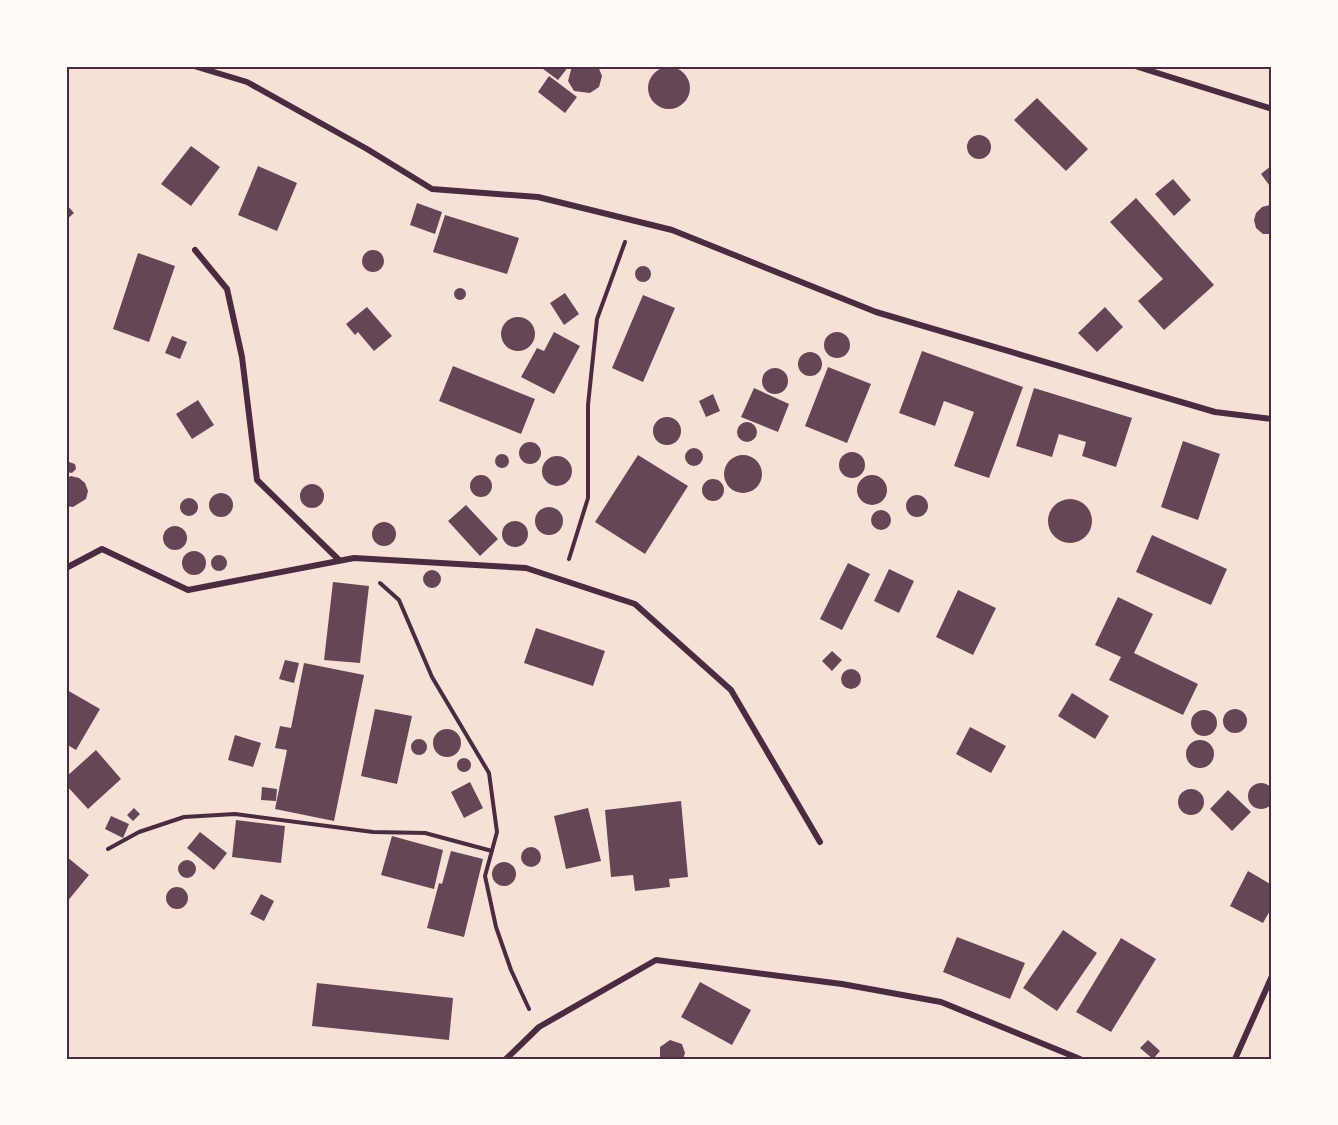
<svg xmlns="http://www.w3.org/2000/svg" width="1338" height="1125" font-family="Signika,sans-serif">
<rect width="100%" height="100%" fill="#f7e1d7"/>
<path fill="#644757" d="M539 66H569L558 80Z
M572 66H598L602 76 599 87 590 93 574 91 568 81Z
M648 88a21 21 0 1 1 42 0a21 21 0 1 1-42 0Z
M549 76 577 97 565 113 538 92Z
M1037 98 1088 149 1066 171 1014 120Z
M967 147a12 12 0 1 1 24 0a12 12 0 1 1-24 0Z
M191 146 220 167 191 206 161 184Z
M1272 165V189L1261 174Z
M258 166 297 183 277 231 238 215Z
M1173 179 1191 200 1174 216 1155 194Z
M1136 198 1214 285 1164 330 1138 301 1163 279 1110 222Z
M417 203 442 212 435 234 410 225Z
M66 204 74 213 66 220Z
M1270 205 1272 234H1263L1256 228 1254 220 1256 213 1262 207Z
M445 215 519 238 507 274 433 252Z
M362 261a11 11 0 1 1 22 0a11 11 0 1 1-22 0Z
M138 253 175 266 149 342 113 329Z
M635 274a8 8 0 1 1 16 0a8 8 0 1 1-16 0Z
M454 294a6 6 0 1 1 12 0a6 6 0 1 1-12 0Z
M565 293 579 314 564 325 550 303Z
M643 295 675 308 643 382 612 368Z
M367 307 392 336 374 351 358 332 355 335 346 324Z
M1105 307 1123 327 1097 352 1078 333Z
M501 334a17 17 0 1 1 34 0a17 17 0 1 1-34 0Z
M824 345a13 13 0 1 1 26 0a13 13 0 1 1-26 0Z
M554 332 580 346 554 394 521 377 537 348 544 351Z
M172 336 187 342 180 359 165 353Z
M922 351 1023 387 989 478 954 466 974 412 944 401 935 426 899 413Z
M798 364a12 12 0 1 1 24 0a12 12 0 1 1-24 0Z
M453 366 535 399 521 434 439 401Z
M828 367 871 384 847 443 805 426Z
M762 381a13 13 0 1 1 26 0a13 13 0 1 1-26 0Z
M754 388 789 404 778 432 741 417Z
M1034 388 1132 418 1116 467 1082 456 1086 442 1059 434 1052 457 1016 446Z
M713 394 720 411 706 417 699 401Z
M198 400 214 425 192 439 176 414Z
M653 431a14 14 0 1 1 28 0a14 14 0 1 1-28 0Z
M737 432a10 10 0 1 1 20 0a10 10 0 1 1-20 0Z
M1183 441 1220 454 1198 520 1161 507Z
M519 453a11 11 0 1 1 22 0a11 11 0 1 1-22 0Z
M685 457a9 9 0 1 1 18 0a9 9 0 1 1-18 0Z
M839 465a13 13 0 1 1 26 0a13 13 0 1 1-26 0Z
M495 461a7 7 0 1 1 14 0a7 7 0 1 1-14 0Z
M724 474a19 19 0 1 1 38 0a19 19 0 1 1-38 0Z
M638 455 688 486 645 554 595 522Z
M542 471a15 15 0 1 1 30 0a15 15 0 1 1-30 0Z
M66 461 75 464 76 469 72 473 66 472Z
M857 490a15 15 0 1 1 30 0a15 15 0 1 1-30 0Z
M470 486a11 11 0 1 1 22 0a11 11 0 1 1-22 0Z
M71 476 79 478 85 483 88 491 86 499 73 507 66 506V478Z
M702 490a11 11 0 1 1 22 0a11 11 0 1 1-22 0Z
M300 496a12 12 0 1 1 24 0a12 12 0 1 1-24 0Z
M209 505a12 12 0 1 1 24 0a12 12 0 1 1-24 0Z
M906 506a11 11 0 1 1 22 0a11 11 0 1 1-22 0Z
M180 507a9 9 0 1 1 18 0a9 9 0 1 1-18 0Z
M1048 521a22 22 0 1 1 44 0a22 22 0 1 1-44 0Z
M466 505 498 539 480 556 448 521Z
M535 521a14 14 0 1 1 28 0a14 14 0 1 1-28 0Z
M871 520a10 10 0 1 1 20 0a10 10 0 1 1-20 0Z
M502 534a13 13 0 1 1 26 0a13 13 0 1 1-26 0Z
M372 534a12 12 0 1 1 24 0a12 12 0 1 1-24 0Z
M163 538a12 12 0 1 1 24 0a12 12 0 1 1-24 0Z
M1152 535 1227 569 1211 605 1136 572Z
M182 563a12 12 0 1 1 24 0a12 12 0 1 1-24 0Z
M211 563a8 8 0 1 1 16 0a8 8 0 1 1-16 0Z
M848 563 870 574 842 630 820 619Z
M889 569 914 581 899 613 874 601Z
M423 579a9 9 0 1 1 18 0a9 9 0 1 1-18 0Z
M333 582 369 586 360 663 324 660Z
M958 590 996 608 973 655 936 637Z
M1118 597 1153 614 1134 653 1198 684 1183 715 1109 680 1121 657 1095 645Z
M536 628 605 651 593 686 524 663Z
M832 651 842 660 832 671 822 661Z
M285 660 299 663 294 683 279 679Z
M304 663 364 675 334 821 275 809 287 750 275 748 280 726 291 728Z
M841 679a10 10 0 1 1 20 0a10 10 0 1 1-20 0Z
M67 690 100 709 76 750 66 744Z
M1072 693 1109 716 1095 739 1058 716Z
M375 709 412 716 397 784 361 776Z
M1223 721a12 12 0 1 1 24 0a12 12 0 1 1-24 0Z
M1191 723a13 13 0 1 1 26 0a13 13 0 1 1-26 0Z
M970 727 1006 746 991 773 956 754Z
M433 743a14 14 0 1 1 28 0a14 14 0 1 1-28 0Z
M235 735 261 743 253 767 228 760Z
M411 747a8 8 0 1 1 16 0a8 8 0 1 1-16 0Z
M1186 754a14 14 0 1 1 28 0a14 14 0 1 1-28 0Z
M96 750 121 779 88 809 66 785V777Z
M457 765a7 7 0 1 1 14 0a7 7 0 1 1-14 0Z
M470 782 483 808 464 818 451 792Z
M1248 796a13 13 0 1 1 26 0a13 13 0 1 1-26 0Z
M262 787 277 789 276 801 261 800Z
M1178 802a13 13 0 1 1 26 0a13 13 0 1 1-26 0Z
M1228 790 1251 812 1232 831 1210 809Z
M681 801 688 877 669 879 670 887 635 891 633 875 611 877 605 810Z
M134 808 140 814 133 821 127 815Z
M588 808 601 861 566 869 554 816Z
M111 816 129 824 123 838 105 829Z
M236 820 285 826 281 863 232 857Z
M200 832 227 853 214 870 187 848Z
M392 836 443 850 434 889 381 875Z
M521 857a10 10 0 1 1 20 0a10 10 0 1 1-20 0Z
M451 851 483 859 464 937 427 928 439 883 442 884Z
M67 857 89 875 66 903V858Z
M178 869a9 9 0 1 1 18 0a9 9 0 1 1-18 0Z
M492 874a12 12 0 1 1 24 0a12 12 0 1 1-24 0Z
M1248 871 1272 885V907L1263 923 1230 906Z
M166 898a11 11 0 1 1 22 0a11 11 0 1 1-22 0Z
M261 894 274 901 264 921 250 914Z
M1063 930 1097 953 1057 1011 1023 988Z
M957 937 1025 963 1010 999 943 972Z
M1121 938 1156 959 1111 1032 1076 1012Z
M700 982 751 1010 732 1045 681 1017Z
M317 983 453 998 449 1040 312 1026Z
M670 1040 682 1044 685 1053 683 1059H660V1047Z
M1148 1040 1160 1051 1153 1059 1140 1048Z"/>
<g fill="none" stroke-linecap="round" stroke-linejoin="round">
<path stroke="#4a2c40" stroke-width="4" d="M569 559 588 498V405L597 319 625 242
M380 583 399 600 432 677 489 773 497 832 485 876 496 927 511 970 529 1009
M108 849 139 832 184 817 235 814 373 832 425 833 492 851"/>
<path stroke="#4a2c40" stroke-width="6" d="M194 66 247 82 367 149 432 189 538 197 672 230 876 312 1215 412 1272 419
M1135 66 1272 109
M195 250 227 289 242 357 257 480 339 560
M66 568 102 549 188 590 354 558 526 568 635 604 731 690 820 842
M506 1059 539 1027 656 960 842 984 941 1002 1080 1059
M1235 1059 1272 976"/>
</g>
<rect width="1338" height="1125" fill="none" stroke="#fffaf5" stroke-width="135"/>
<rect x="68" y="68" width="1202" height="990" fill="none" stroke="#4a2c40" stroke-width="2"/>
</svg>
